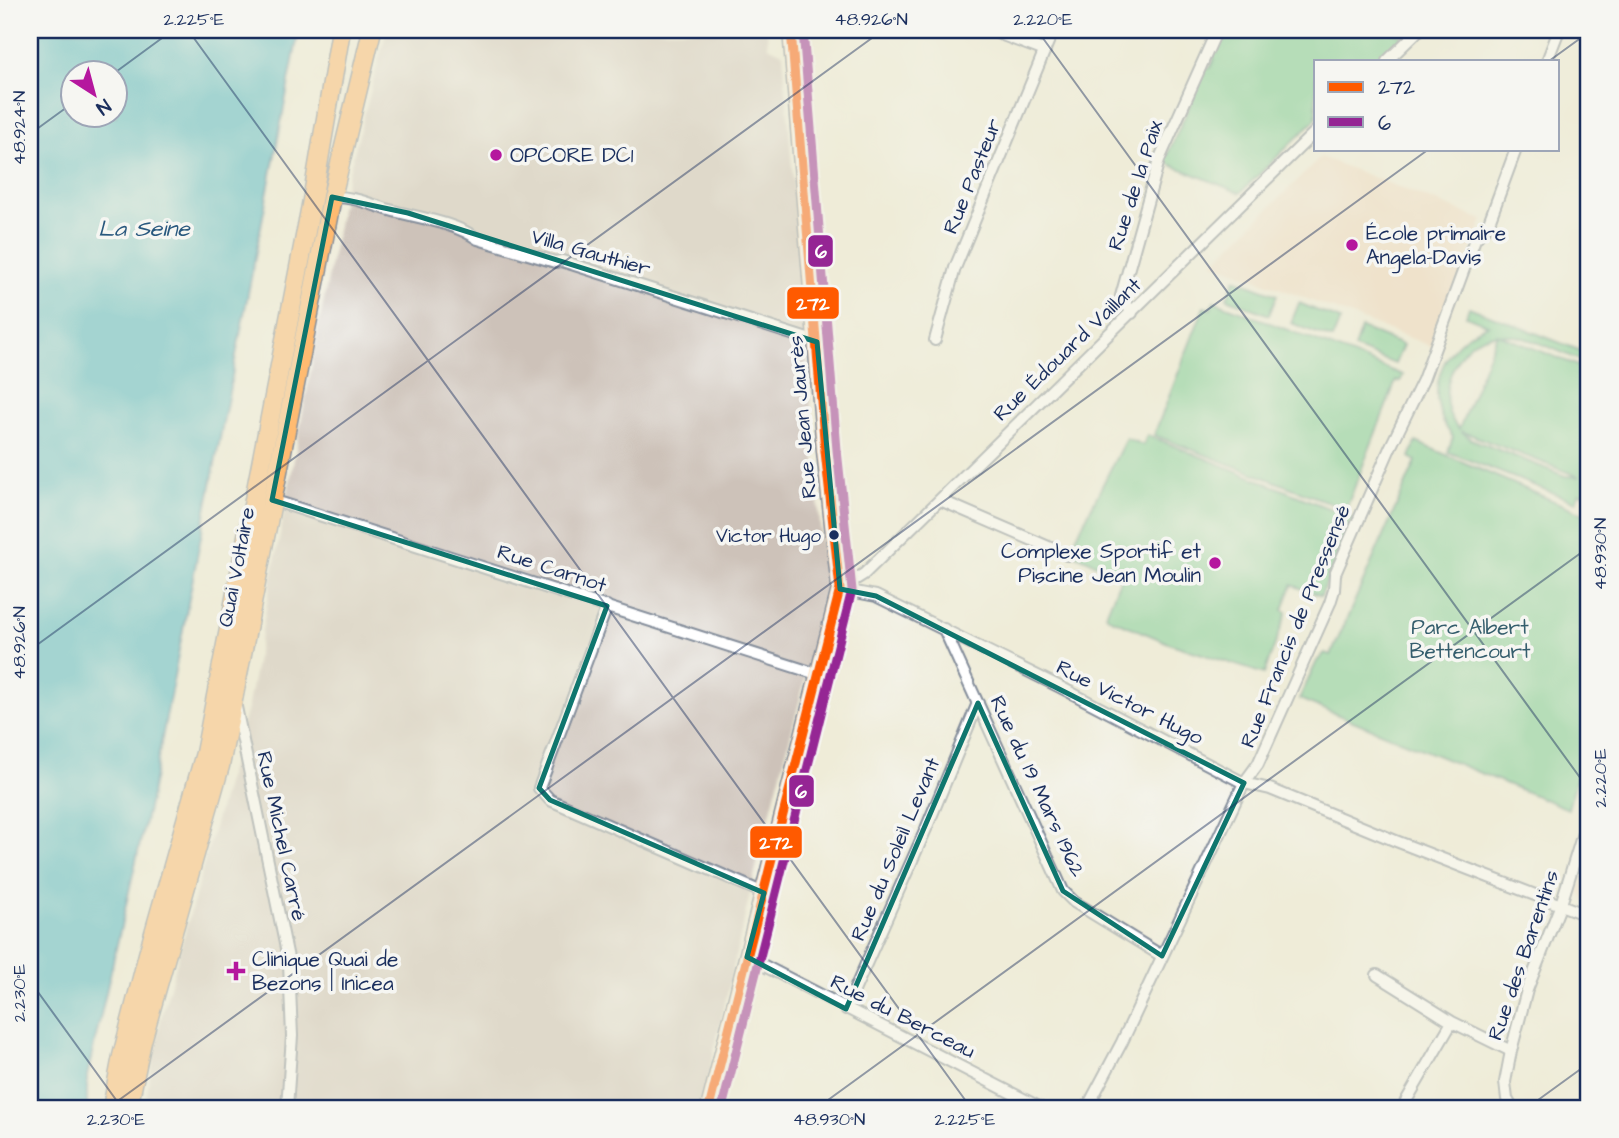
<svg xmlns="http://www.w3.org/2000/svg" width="1619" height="1138" font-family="'Architects Daughter',sans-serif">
<rect width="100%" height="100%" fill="#f6f6f2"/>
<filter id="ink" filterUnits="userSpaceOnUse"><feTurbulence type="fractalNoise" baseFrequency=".0143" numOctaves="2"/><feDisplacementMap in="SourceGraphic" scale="14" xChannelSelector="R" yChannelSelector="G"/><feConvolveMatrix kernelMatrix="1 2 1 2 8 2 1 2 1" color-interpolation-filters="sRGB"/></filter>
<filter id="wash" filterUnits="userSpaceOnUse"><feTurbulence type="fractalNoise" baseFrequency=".00686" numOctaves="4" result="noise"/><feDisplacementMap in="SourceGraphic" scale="28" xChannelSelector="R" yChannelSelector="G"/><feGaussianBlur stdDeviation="1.57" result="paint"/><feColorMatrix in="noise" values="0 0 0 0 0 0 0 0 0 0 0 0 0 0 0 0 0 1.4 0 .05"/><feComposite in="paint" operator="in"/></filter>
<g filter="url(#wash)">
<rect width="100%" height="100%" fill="#efecd8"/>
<path fill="#efd6bb" d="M1321 157 1483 220 1433 347 1213 263Z
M1589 866V904L1586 903 1578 891Z"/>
<path fill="#cdc2b9" d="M387 30H767L768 46 783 53 825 588 803 687 755 872 701 1108H144L161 1019 248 705 346 183Z"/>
<path fill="#72ca91" stroke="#467c78" stroke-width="2" fill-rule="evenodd" d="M1223 30H1387L1403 36 1376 61H1316V119L1240 193 1164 162 1206 69 1210 68 1214 59 1212 56Z
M1235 279 1277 295 1269 315 1227 298Z
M1214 301 1403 375 1400 382 1396 381 1346 509 1154 435 1204 307 1211 309Z
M1299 303 1340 320 1332 339 1291 323Z
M1469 307 1589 354V364C1538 344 1474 302 1449 379 1444 396 1446 416 1459 429L1497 334 1589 370V468L1586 477H1589V486L1585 494 1579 493 1576 502 1448 452 1453 437C1420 396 1441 342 1488 325L1466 316ZM1461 431 1580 477 1565 476 1471 439Z
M1361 328 1403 345 1395 364 1354 348Z
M1147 435 1353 518 1321 596 1292 585 1283 610 1287 612 1264 674 1171 644 1109 618 1106 614 1122 575 1069 552 1126 438 1143 445Z
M1416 442 1589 516V720L1584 752 1568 809 1299 699 1317 661 1325 653 1331 655 1416 461 1410 457Z"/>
<path fill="#4bb7c7" stroke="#337392" stroke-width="2" fill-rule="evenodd" d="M30 30H299L151 795 87 1076V1108H30ZM74 74H116V116H74Z"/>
</g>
<g filter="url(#ink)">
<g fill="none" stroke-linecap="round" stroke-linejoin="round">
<defs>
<path id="street" d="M989 30 1045 51
M1387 61 1419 30
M1547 61 1559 30
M332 197C353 196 370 204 390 210 419 218 453 222 478 239L555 262 562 261 817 342
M1132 313 1121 296 1159 160 1217 30
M935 340 955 268 1053 30
M272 500 820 675
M940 500 1067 555
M840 589 876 596 1060 687 1244 783 1270 789 1396 841 1589 916
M840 589 864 574 1316 131
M607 606 539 788 550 800 764 893
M944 629 1063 891 1074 902 1162 956
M236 707 289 963 292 1036 287 1108
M747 957 1041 1108
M1377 975 1452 1022 1511 1051
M846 1009 926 829 978 703
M1087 1108 1122 1042 1244 783 1258 764 1330 603 1334 590 1335 574 1390 448 1423 380 1475 239 1488 225 1516 149
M1402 1108 1452 1022
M1512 1108 1507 1099 1505 1082 1511 1051 1527 990 1561 904 1589 814"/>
<path id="secondary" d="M709 1108 840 589 825 451 791 30"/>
<path id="primary" d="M112 1108 122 1056 148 954 205 753 313 195 341 30
M128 1108 142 1041 220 766 332 197 372 30"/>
</defs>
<use href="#street" stroke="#858e9b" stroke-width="14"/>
<use href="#secondary" stroke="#858e9b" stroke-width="19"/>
<use href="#primary" stroke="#858e9b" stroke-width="21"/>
<use href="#street" stroke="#fff" stroke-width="10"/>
<use href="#secondary" stroke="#ffe4c6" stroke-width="16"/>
<use href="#primary" stroke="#ffbb71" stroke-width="18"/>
<defs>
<path id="bus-1" d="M709 1108 840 589 825 451 791 30"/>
<path id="bus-2" d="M722 1108 852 590 837 450 803 30"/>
</defs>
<use href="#bus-1" stroke="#f6f6f2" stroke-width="14"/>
<use href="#bus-2" stroke="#f6f6f2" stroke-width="14"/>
<use href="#bus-1" stroke="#ff5a00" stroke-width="9"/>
<use href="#bus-2" stroke="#952594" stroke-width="9"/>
</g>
</g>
<path d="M0 0H1619V1138H0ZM332 197 408 213 817 342 840 589 876 596 1244 783 1162 956 1063 891 978 703 846 1009 747 957 764 893 550 800 539 788 607 606 272 500Z" fill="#efecd8" fill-opacity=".55" fill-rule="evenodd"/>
<path fill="none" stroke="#0f766e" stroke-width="5" stroke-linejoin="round" d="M332 197 408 213 817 342 840 589 876 596 1244 783 1162 956 1063 891 978 703 846 1009 747 957 764 893 550 800 539 788 607 606 272 500Z"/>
<path fill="none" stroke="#1b2f5e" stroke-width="2" stroke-opacity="0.45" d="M188 30 971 1108M1037 30 1589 790M1549 61 1589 32M113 74 173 30M30 134 74 102M30 650 883 30M30 981 122 1108M108 1108 1429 149M817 1108 1589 547M1527 1108 1589 1063"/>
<g fill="#b5179e" stroke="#f6f6f2" stroke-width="2.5">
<circle cx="496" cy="155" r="7"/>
<circle cx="1352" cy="245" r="7"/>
<circle cx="1215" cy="563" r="7"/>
<path d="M232.5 960.5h7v7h7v7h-7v7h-7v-7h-7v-7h7z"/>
</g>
<circle fill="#1b2f5e" stroke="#f6f6f2" stroke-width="2.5" cx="834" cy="535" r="6"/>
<g text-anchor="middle" stroke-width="7" stroke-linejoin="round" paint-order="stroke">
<g font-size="19" fill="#1b2f5e" stroke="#f6f6f2" text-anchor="end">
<text x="821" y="542">Victor Hugo</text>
</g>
<g font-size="21" fill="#1b2f5e" stroke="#f6f6f2" text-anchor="start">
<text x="510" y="162">OPCORE DC1</text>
<text x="1366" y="240">École primaire<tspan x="1366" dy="24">Angela-Davis</tspan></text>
<text x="1201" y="558" text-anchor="end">Complexe Sportif et<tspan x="1201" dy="24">Piscine Jean Moulin</tspan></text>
<text x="252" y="966">Clinique Quai de<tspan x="252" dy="24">Bezons | Inicea</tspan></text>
</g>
<g font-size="21" fill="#1b2f5e" stroke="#f6f6f2">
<text transform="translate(972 176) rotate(-68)" y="7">Rue Pasteur</text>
<text transform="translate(1135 185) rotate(-72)" y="7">Rue de la Paix</text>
<text transform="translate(591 252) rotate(16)" y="7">Villa Gauthier</text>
<text transform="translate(1067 349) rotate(-44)" y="7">Rue Édouard Vaillant</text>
<text transform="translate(802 417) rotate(-95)" y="7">Rue Jean Jaurès</text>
<text transform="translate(236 567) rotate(-79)" y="7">Quai Voltaire</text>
<text transform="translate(552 568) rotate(18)" y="7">Rue Carnot</text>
<text transform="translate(1295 626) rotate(-68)" y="7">Rue Francis de Pressensé</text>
<text transform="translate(1130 702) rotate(27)" y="7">Rue Victor Hugo</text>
<text transform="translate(1038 786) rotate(65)" y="7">Rue du 19 Mars 1962</text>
<text transform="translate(282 836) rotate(78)" y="7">Rue Michel Carré</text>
<text transform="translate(895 849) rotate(-67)" y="7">Rue du Soleil Levant</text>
<text transform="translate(1523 955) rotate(-71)" y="7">Rue des Barentins</text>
<text transform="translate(903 1016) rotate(27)" y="7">Rue du Berceau</text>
</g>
<g font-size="21" fill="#355e6d" stroke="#f6f6f2">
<text x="1470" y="634">Parc Albert<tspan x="1470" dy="24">Bettencourt</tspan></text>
</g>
<g font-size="23" font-style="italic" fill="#29587e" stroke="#f6f6f2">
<text x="144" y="236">La Seine</text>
</g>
</g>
<g stroke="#f6f6f2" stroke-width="2.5">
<rect x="807" y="234" width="27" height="34" rx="7" fill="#952594"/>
<rect x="786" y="286" width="54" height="34" rx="7" fill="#ff5a00"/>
<rect x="788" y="774" width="27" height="34" rx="7" fill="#952594"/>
<rect x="749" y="825" width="54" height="34" rx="7" fill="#ff5a00"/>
</g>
<g font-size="19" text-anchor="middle" font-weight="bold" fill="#fff">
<text x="821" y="258">6</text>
<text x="813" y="310">272</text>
<text x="801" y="798">6</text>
<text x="776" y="849">272</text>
</g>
<rect width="1619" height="1138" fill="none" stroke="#f6f6f2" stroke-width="77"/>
<rect x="1314" y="60" width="245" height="91" fill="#f6f6f2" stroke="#9ea6b7" stroke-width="2"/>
<rect x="1328" y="82" width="35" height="10" fill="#ff5a00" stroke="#9ea6b7" stroke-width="2"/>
<text x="1378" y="94" font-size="21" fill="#1b2f5e">272</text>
<rect x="1328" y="117" width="35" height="10" fill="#952594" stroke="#9ea6b7" stroke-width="2"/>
<text x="1378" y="130" font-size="21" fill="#1b2f5e">6</text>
<g transform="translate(94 94) rotate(144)"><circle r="33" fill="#f6f6f2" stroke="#9ea6b7" stroke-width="2"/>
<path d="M0-5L12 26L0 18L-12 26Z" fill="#b5179e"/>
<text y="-10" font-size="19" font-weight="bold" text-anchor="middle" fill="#1b2f5e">N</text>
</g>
<rect x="38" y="38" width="1542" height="1062" fill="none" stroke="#1b2f5e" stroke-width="2.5"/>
<g font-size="18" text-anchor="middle" fill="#1b2f5e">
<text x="194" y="25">2.225°E</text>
<text x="871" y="25">48.926°N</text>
<text x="1043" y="25">2.220°E</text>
<text transform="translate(19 128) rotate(-90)" y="6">48.924°N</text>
<text transform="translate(1600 554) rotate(-90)" y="6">48.930°N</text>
<text transform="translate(19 643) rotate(-90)" y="6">48.926°N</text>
<text transform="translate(1600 778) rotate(-90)" y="6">2.220°E</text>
<text transform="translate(19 993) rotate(-90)" y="6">2.230°E</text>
<text x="116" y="1125">2.230°E</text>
<text x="829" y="1125">48.930°N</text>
<text x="965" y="1125">2.225°E</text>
</g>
</svg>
